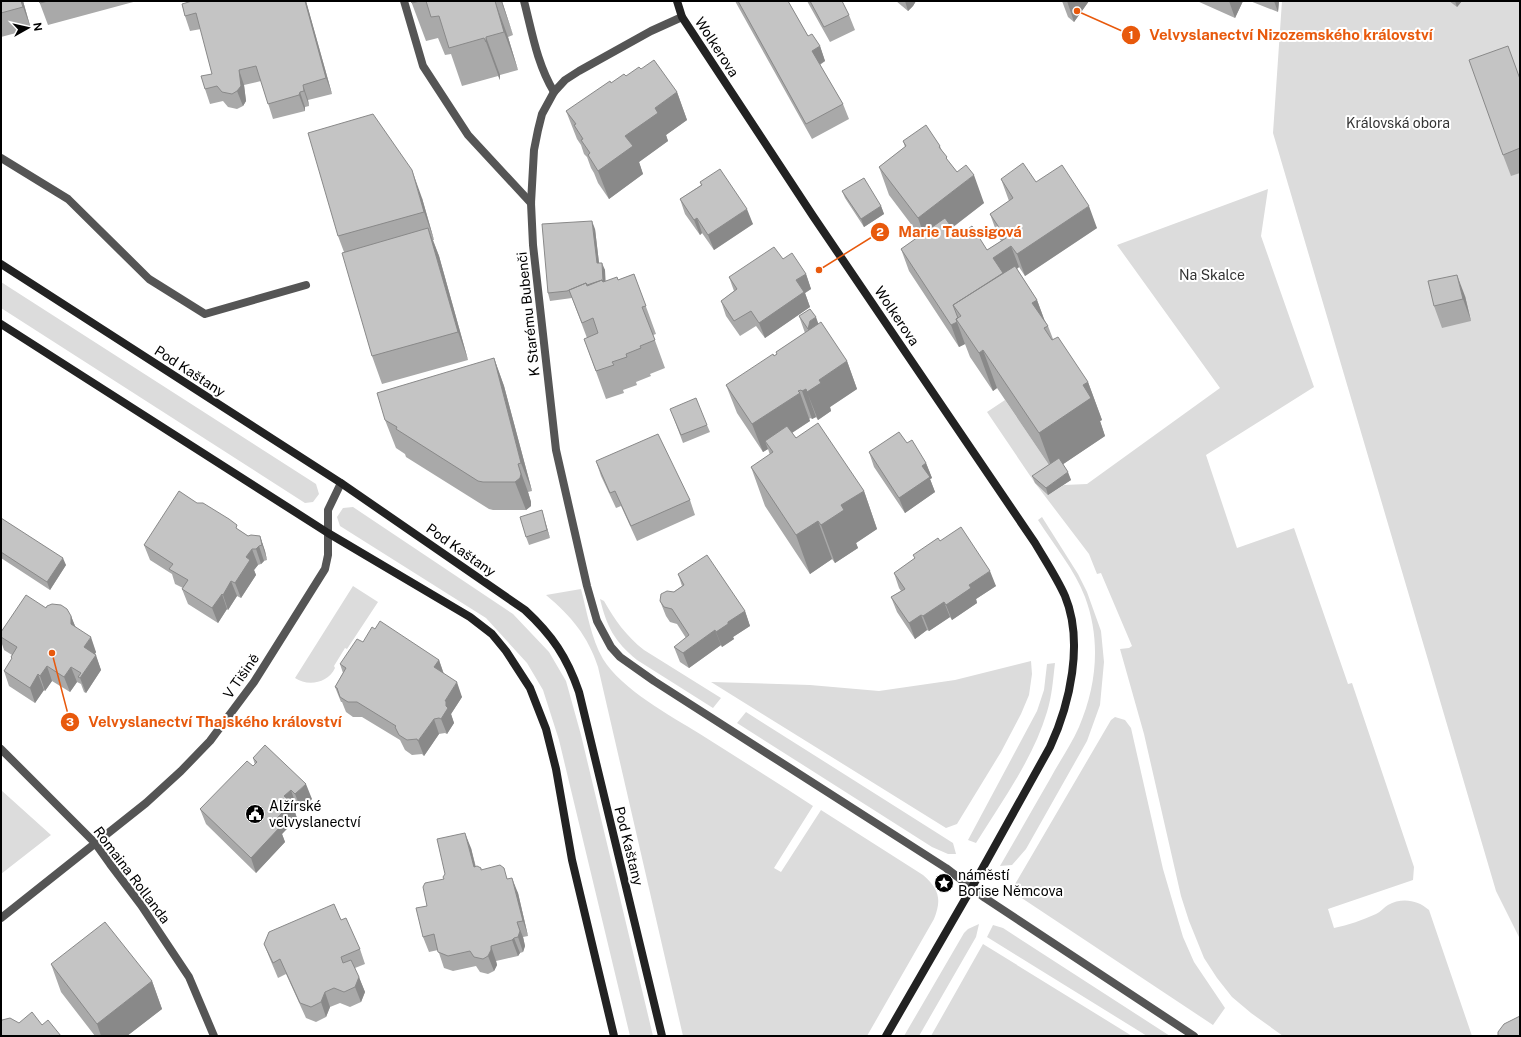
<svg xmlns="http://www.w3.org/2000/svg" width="1521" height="1037" font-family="'Public Sans',sans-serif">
<rect width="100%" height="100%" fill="#fff"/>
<path fill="#dcdcdc" d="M1282 1H1520V939L1496 891 1273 133Z
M1268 189 1261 236 1314 387 1206 455 1237 548 1294 528 1348 684 1352 683 1414 867 1413 880 1328 909 1334 928C1348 925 1363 920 1376 914 1381 912 1384 907 1388 905 1402 897 1418 900 1429 910L1472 1036H1283L1251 1013 1232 997 1217 978 1204 958 1189 921 1181 896 1144 734 1120 649 1129 648 1132 646 1101 573 1097 574 1089 554 1035 483 987 412 1005 400 1053 471 1048 495 1064 485 1087 484 1220 388 1117 245Z
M1 282 316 484 319 494 313 502 305 503 1 308Z
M353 507 513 614 549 652 566 681 581 735 653 1036H630L559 740 543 690 527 663 486 618 340 526 337 517 343 508Z
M1042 517 1078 574 1087 592 1101 631 1104 662 1100 705 1087 741 1026 849 1012 865 1000 866C1017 837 1033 808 1050 779 1059 762 1071 745 1079 727 1097 685 1101 640 1085 597 1075 570 1053 544 1038 520Z
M353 586 378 602 347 649 345 648 334 666 335 668C328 683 308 687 295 678Z
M581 589C587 612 591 638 603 659 621 689 671 716 700 734 738 758 776 782 813 806L774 868 781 872 821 810 923 875C939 889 942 899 934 919L867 1036H683L598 667C588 636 571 616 546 595Z
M600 599 604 601C615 620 626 636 644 650L721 698 713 708 637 660C614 641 607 627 600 599Z
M1031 661 1032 674 1029 695 1021 714 1001 752 957 824 946 828 711 682 810 685 879 691 955 680Z
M1055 663C1053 680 1052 696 1047 712 1033 759 1002 801 976 843L968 840 1037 711 1044 690 1047 664Z
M746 712 953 843 956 854H948L932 847 737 723Z
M1115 717 1125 720 1131 728 1163 869 1183 937 1194 962 1225 1008 1213 1025 1011 891 1111 720Z
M1 790 51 835 1 874Z
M979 924 976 937 919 1036H904L964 933 968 929Z
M993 925 1003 928 1170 1036H1147L987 937Z
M983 944 1132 1036H931Z"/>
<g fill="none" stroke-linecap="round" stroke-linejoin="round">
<path stroke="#555" stroke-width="8" d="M404 1 423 66 468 135 531 203
M524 1C532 32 537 64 554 92
M1 158 68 199 149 279 205 314 306 285"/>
<path stroke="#555" stroke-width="8" d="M682 17 651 31 579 71 565 80 554 92 542 114 538 130 534 150 531 203 533 245 556 450 587 586 597 621 611 647 620 657 654 681 946 868 985 898 1194 1036
M1 749 95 843 110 864 141 905 189 977 214 1036
M1 918 146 803 181 771 210 741 254 682 325 569 328 555V510L341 483"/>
<path stroke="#222" stroke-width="8" d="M677 1 682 17 813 216 1035 543C1045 560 1057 578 1065 596 1084 642 1070 704 1050 747L971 889 886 1036
M1 264 341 483 525 610C552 635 567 657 579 692L662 1036
M1 324 328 533 470 617 492 634 506 651 530 688 546 729 556 769 572 860 614 1036"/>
</g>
<path fill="#a9a9a9" d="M1 1H23L31 29 1 37Z
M39 1H137L48 25Z
M306 1 332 94 308 100 309 106 305 107V111L273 119 261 81 244 85 246 101 243 106 237 109 228 107 223 101 210 104 205 89 212 74 201 29 190 31 185 16 182 4Z
M411 1H502L513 35 508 37 518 70 500 75V80L498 76 462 86 451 54 445 55 438 38 426 41Z
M735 1H788L808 36 820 46 825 61 820 65 843 104 849 119 812 139Z
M807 1H842L849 15 855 30 830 42Z
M896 1H916L913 6 908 11Z
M1062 1H1089L1074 22 1068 17Z
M1197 1H1243L1235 18Z
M1250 1H1279L1278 12Z
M1449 1H1462L1457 7Z
M641 69 677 92 687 120 666 135 668 141 639 162 643 174 609 199 598 183 594 173 591 168 587 157 584 154 581 145 577 139 566 111 611 83Z
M1520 78V173L1511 176 1503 155Z
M903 141 940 146 942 151 948 161 957 172 984 203 952 228 958 236 987 250 1001 241 998 236 990 214 1009 201 1001 179 1036 182 1097 228 1025 276 1019 267 1017 269 1037 300 1044 319 1048 326 1053 339 1088 382 1102 420 1100 421 1105 436 1063 464 1071 480 1048 495 1035 483 1032 476 1049 465 997 388 993 391 970 357 965 344 959 347 909 271 901 249 920 236 889 195 879 167 905 147Z
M700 182 753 224 714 250 702 233 700 235 685 214 680 199 701 185Z
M842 191 881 206 884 214 864 227 845 198Z
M422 198 434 240H433L439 256 468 360 382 384 372 356 344 252 338 236Z
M595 229 599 263 605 270V281L618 280 634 274 656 334 653 335 665 368 650 374 651 376 636 382 637 385 623 390 624 393 606 399 584 339 587 338 572 298 550 301 548 293Z
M783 259 806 274 811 289 805 293 810 307 765 338 756 326 740 336 726 316 721 301 734 291 729 277Z
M1465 296 1471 321 1442 328 1434 306Z
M799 316 818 324 847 361 857 389 830 407 831 411 818 420 816 417 812 419 811 418 809 419 810 421 792 433 796 438 864 491 877 529 856 543 858 548 835 563 832 559 810 574 765 506 751 467 770 455 768 449 763 452 737 413 726 385 774 356 777 354 776 352 805 333Z
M494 358 504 386 532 491 528 492 531 502V506L526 510H493L489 509 406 457 405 454 396 448 385 420Z
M673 416 707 425 710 432 683 443Z
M907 443 926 463 932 478 930 479 935 492 905 513 874 467 869 452Z
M596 461 690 500 695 515 637 541 621 506 616 508 601 476Z
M542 510 550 538 529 545 526 537Z
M1 518 66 565 50 590 1 558Z
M239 530 248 536H260L265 551 267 560 264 561 261 564 258 565 254 570 256 575 241 598 237 596 228 610 227 609 218 623 188 604 182 589 183 588 175 584 172 574 150 560 144 545Z
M940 541 996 586 976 599 977 603 952 620 950 617 929 631 927 630 915 639 897 612 891 597 901 591 899 588 894 573Z
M678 574 745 611 750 626 733 637 734 639 722 647 721 645 689 668 680 662 674 647 686 638 677 624 670 622 666 616 660 601 682 586Z
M46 608 71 616 75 626 96 652 95 654 101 670 86 693 84 692 81 684 77 682 70 692 52 681 45 691 44 690 35 703 9 686 4 671 12 659 11 657 12 655 4 650 1 641V632Z
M375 629 439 660 444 674 462 697 451 714 454 723 447 734 445 733 439 734 424 756 422 754 412 755 405 750 400 740 362 717H353L346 712 342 702H341L335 687 343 673 340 664 363 642Z
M253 758 312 799 301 809 296 805 293 807 297 818 282 834 285 842 256 873 206 824 200 809 253 766 255 765Z
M471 848 476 867 481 870 508 879 518 893 528 936 523 937 525 946 523 952 520 953 518 956 496 961 497 965 494 971 488 974 480 972 476 966 453 971 444 968 438 950 429 952 423 937 427 906Z
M341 920 360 949 365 964 355 968 365 992 361 1002 350 1007 340 1003 330 1007 326 1017 316 1022 306 1018 286 974 278 978 270 959 264 944Z
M51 964 152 981 162 1009 127 1036H95L61 992Z"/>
<path fill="#898989" d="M21 1H23L31 29 23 7Z
M305 1H306L332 94 326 78Z
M495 1 508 37 518 70 504 32Z
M501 1H502L513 35Z
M905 1H916L913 6 908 11Z
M1067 1H1089L1074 22Z
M1229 1H1243L1235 18Z
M1274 1H1279L1278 12Z
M1455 1H1462L1457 7Z
M486 37 500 75V80L486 42Z
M820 46 825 61 817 66 812 51Z
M239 70 244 85 246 101 243 106 237 91Z
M303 85 308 100 309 106 304 91Z
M300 92 305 107V111L299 95Z
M677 92 687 120 666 135 668 141 639 162 643 174 609 199 598 171 625 136 655 108Z
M412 170 422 198 434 240 424 212Z
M974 175 984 203 928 246 918 218Z
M881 206 884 214 864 227 861 219Z
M1089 206 1097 228 1025 276 1017 254Z
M747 209 753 224 714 250 708 235Z
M697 218 702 233 700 235 694 220Z
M592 221 595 229 600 271 597 263Z
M428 228 439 256 468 360 458 332Z
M1011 246 1019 267 1001 280 993 258Z
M602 263 605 270 606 288 603 281Z
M806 274 811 289 805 293 810 307 765 338 759 323 796 280Z
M1457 275 1465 296 1471 321 1463 299Z
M1037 300 1047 327 1044 328 1032 303Z
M816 317 826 345 818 357 808 329 810 321Z
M957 322 965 344 959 347 951 325Z
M983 350 997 388 993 391 979 353Z
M494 358 504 386 532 491 521 463Z
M847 361 857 389 830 407 831 411 818 420 807 392 819 380Z
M1088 382 1102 420 1100 421 1105 436 1053 471 1039 433 1083 385Z
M806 389 816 417 812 419 802 391Z
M800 393 810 421 770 447 765 441 768 449 763 452 752 424Z
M926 463 932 478 930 479 935 492 905 513 899 498 922 466Z
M518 464 528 492 531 502V506L526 510 515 482Z
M1068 472 1071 480 1048 495 1046 488Z
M864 491 877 529 856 543 858 548 835 563 821 525 841 505Z
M542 510 544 518 550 538 547 530Z
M818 521 832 559 810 574 796 535Z
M260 536 265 551 267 560 262 545Z
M259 546 264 561 261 564 256 549Z
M252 549 258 565 254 570 256 575 241 598 235 583 246 557Z
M63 558 66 565 50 590 47 582Z
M990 571 996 586 976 599 977 603 952 620 946 605 969 585Z
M231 581 237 596 228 610 223 595Z
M222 594 227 609 218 623 212 608Z
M944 602 950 617 929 631 923 616Z
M745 611 750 626 733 637 734 639 722 647 716 632 728 622Z
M921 615 927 630 915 639 909 623Z
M71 616 77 631 71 624Z
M715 630 721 645 689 668 683 653Z
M91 637 96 652 90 663 84 647Z
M96 655 101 670 86 693 80 678Z
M439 660 444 675 434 667Z
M47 666 52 681 45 691 40 676Z
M71 667 77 682 70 692 64 677Z
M38 674 44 690 35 703 30 688Z
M457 682 462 697 451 714 454 723 447 734 441 719 445 701Z
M434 719 439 734 424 756 418 741Z
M306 784 312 799 301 809 295 794Z
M291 790 296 805 293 807 297 818 282 834 285 842 256 873 251 858 274 821 284 796Z
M465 833 471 848 479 882 474 867Z
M512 878 518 893 528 936 523 921Z
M517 922 523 937 525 946 523 952 518 937Z
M514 938 520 953 518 956 512 940Z
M491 946 496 961 497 965 494 971 488 956Z
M359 977 365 992 361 1002 355 987Z
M152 981 162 1009 127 1036H101L97 1024Z
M325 992 330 1007 326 1017 321 1002Z"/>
<path fill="#c4c4c4" stroke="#898989" d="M1 1H21L23 7 1 13Z
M39 1H48L40 3Z
M192 1H305L326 78 303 85 304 91 300 92 299 95 268 104 256 66 239 70 241 86 237 91 232 94 222 92 217 86 205 89 201 76 212 74 196 13 185 16 182 4Z
M411 1H420L412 3Z
M426 1H495L504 32 486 37V42L484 38 449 48 439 16 431 17Z
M738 1H788L808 36 812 34 820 46 812 51 843 104 806 124Z
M810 1H842L849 15 824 27Z
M1508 46 1520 79V148L1503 155 1469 60Z
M654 60 677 92 655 108 658 113 625 136 633 146 598 171 588 155 590 153 581 140 583 139 574 125 576 124 566 111 610 81 611 83 624 74 626 76 639 67 641 69Z
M373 114 412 170 424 212 338 236 308 133Z
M926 125 940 146 939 147 947 157 946 158 957 172 966 165 974 175 918 218 879 167 906 146 903 141Z
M1023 163 1036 182 1062 165 1089 206 1017 254 1011 246 993 258 1003 273 953 305 958 318 956 319 957 322 951 325 901 249 945 218 958 236 972 226 987 250 1006 238 990 214 1013 198 1001 179Z
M720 169 747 209 708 235 697 218 694 220 680 199 702 185 700 182Z
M864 178 881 206 861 219 842 191Z
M592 221 597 263H602L603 281H602V280L587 285 586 283 567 291 548 293 542 224Z
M428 228 458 332 372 356 342 253Z
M774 247 783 259 792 253 806 274 796 280 804 292 759 323 751 311 734 321 721 301 737 289 729 277Z
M1015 266 1037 300 1032 303 1048 326 1044 328 1052 340 1058 337 1088 382 1083 385 1091 398 1039 433 983 350 979 353 956 319 961 316 953 305Z
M634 274 646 306 642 307 655 340 640 346 641 348 626 354 627 357 612 362 614 365 596 371 584 339 598 333 593 318 582 323 569 290 586 283 587 286 602 280 603 282 617 277 618 280Z
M1457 275 1463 299 1434 306 1428 281Z
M810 309 816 317 810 321 808 329 799 316Z
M821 322 847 361 819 380 821 383 807 392 806 389 802 391 801 390 798 391 800 393 752 424 726 385 773 354 774 356 777 354 776 352Z
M494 358 521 463 518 464 521 474 520 478 515 482H483L478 481 396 429 397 427 385 420 377 393Z
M696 398 707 425 681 435 670 409Z
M818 423 864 491 841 505 844 510 821 525 818 521 796 535 751 467 773 452 765 441 787 426 796 438Z
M899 432 907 443 912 440 926 463 922 466 930 477 899 498 869 452Z
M658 434 690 500 631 526 615 491 610 493 596 461Z
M1059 458 1068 472 1046 488 1032 476Z
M179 491 197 503H203L229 519 237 525 236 528 248 536 251 535 260 536 262 545 259 546 256 549H252L246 557 250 560 235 583 231 581 223 595 222 594 212 608 182 589 188 580 169 569 173 564 144 545Z
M542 510 547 530 526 537 520 517Z
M1 518 63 558 47 582 1 552Z
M961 527 990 571 969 585 971 588 946 605 944 602 923 616 921 615 909 623 891 597 905 589 894 573 915 558 913 555 938 538 940 541Z
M707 555 745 611 728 622V624L716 632 715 630 683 653 674 647 689 635 672 609 664 607 660 601 661 594 667 591 674 592 684 585 678 574Z
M26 595 46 608 47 606 52 604 61 605 67 609 71 616V624L91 637 84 647 96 655 80 678 78 677 81 673 71 667 64 677 47 666 40 676 38 674 30 688 4 671 12 658 11 657 17 647 1 637V632Z
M380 621 439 660 434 667 457 682 445 701H446V706L448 708 441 719 439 718 434 719 418 741 417 739 407 740 399 735 395 727 396 726 357 702H348L340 697 337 688 335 687 346 668 340 664 357 639 363 642 372 627 375 629Z
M265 745 306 784 295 794 291 790 284 796 292 803 274 821 280 827 251 858 200 809 247 761 253 766 257 762 253 758Z
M465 833 474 867 477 866 481 868V870L500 865 504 868 507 879 512 878 523 921 517 922 520 931 518 937 514 938 512 940 491 946V950L488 956 483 959 474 957 470 951 448 956 438 952 434 934 423 937 416 908 427 906 423 887 425 883 444 879 443 877 445 874 437 839Z
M334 904 341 920 346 918 360 949 341 957 343 963 351 960 359 977 355 987 344 992 334 988 325 992 321 1002 311 1007 300 1003 280 959 273 963 264 944 269 932Z
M105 922 152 981 97 1024 51 964Z
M32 1012 42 1025 48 1020 61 1036H1V1022L2 1020 10 1018 19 1023Z
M1520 1016V1036H1498V1032L1504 1024Z"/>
<defs>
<symbol id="civic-disc" viewBox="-11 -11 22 22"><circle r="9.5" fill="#000" stroke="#fff"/><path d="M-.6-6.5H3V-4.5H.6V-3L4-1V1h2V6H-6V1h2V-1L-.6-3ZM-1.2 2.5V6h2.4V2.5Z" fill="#fff"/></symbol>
<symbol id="sight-disc" viewBox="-11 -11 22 22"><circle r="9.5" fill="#000" stroke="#fff"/><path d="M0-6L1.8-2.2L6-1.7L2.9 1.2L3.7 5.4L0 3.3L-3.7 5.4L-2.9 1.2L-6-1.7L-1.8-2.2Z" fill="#fff"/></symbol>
</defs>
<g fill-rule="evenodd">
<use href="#civic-disc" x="244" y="803" width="22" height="22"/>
<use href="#sight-disc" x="933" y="872" width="22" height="22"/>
</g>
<g text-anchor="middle" stroke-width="4" stroke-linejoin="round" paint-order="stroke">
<g font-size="14" fill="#000" stroke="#fff">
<text transform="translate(717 47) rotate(57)" y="5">Wolkerova</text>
<text transform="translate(528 314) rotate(-96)" y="5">K Starému Bubenči</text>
<text transform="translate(897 316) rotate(56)" y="5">Wolkerova</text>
<text transform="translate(190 371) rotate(33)" y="5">Pod Kaštany</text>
<text transform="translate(461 550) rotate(35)" y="5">Pod Kaštany</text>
<text transform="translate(241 676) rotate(-55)" y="5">V Tišině</text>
<text transform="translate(629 846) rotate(76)" y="5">Pod Kaštany</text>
<text transform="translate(132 875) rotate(53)" y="5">Romaina Rollanda</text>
</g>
<g font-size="14" fill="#333" stroke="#fff">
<text x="1398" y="128">Královská obora</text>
<text x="1212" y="280">Na Skalce</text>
</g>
<g font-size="14" fill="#000" stroke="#fff" text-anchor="start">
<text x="269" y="811">Alžírské<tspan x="269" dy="16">velvyslanectví</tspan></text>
<text x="958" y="880">náměstí<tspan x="958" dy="16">Borise Němcova</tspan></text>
</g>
</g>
<path fill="none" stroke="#e8590c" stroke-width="1.5" d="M1077 11L1131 35M819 270L880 232M52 653L70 722"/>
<g fill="#e8590c" stroke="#fff" stroke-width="1.5">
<circle cx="1077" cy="11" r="4"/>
<circle cx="819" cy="270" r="4"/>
<circle cx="52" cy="653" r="4"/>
<circle cx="1131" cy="35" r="10"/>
<circle cx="880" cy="232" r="10"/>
<circle cx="70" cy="722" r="10"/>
</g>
<g font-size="12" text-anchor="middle" font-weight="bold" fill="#fff">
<text x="1131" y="39">1</text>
<text x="880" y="236">2</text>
<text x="70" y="726">3</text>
</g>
<g font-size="15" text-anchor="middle" font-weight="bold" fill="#e8590c" stroke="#fff" stroke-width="4" stroke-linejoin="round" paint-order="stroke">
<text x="1291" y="40">Velvyslanectví Nizozemského království</text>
<text x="960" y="237">Marie Taussigová</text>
<text x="215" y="727">Velvyslanectví Thajského království</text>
</g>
<rect width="1521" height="1037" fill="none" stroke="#000000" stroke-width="4"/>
<g transform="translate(28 28) rotate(82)" stroke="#ffffff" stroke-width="3" paint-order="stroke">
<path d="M0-3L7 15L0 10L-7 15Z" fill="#000000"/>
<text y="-6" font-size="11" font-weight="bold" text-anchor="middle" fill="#000000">N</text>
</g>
</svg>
